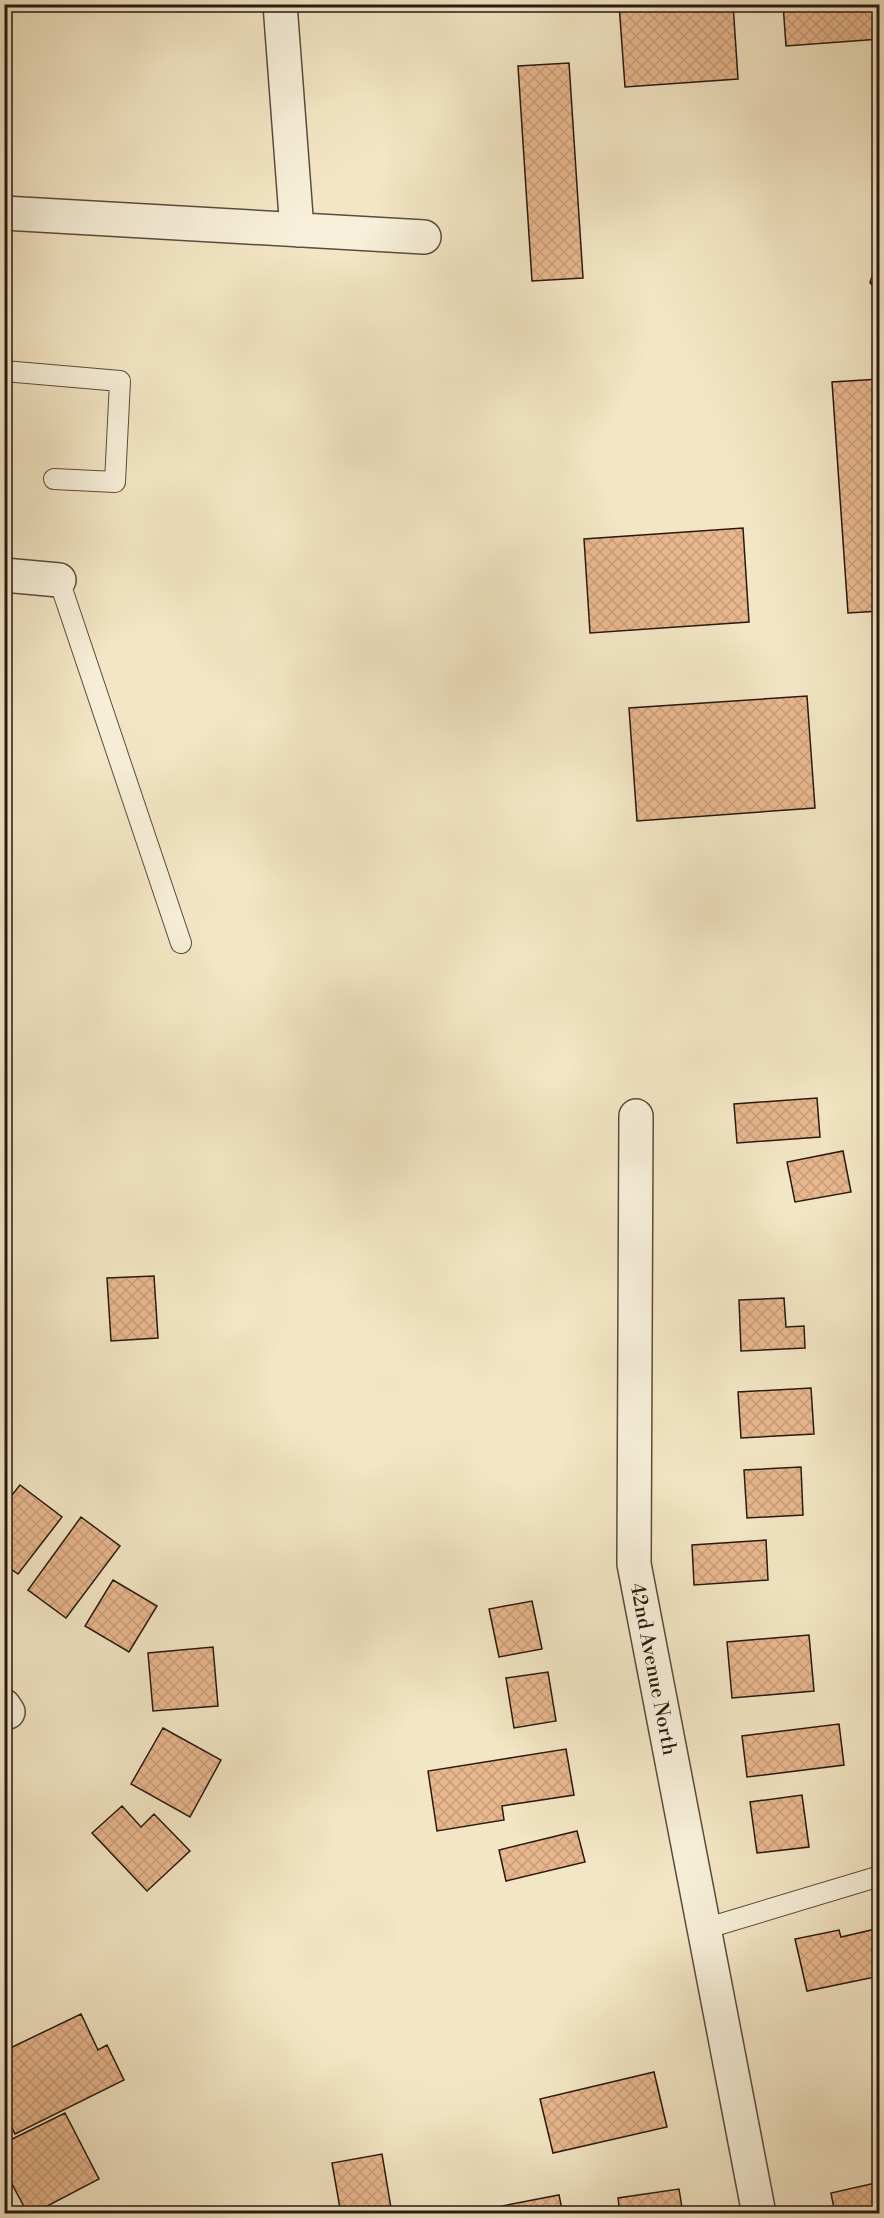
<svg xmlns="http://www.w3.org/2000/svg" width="884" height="2218" font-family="'Libre Bodoni',serif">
<defs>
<pattern id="building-cross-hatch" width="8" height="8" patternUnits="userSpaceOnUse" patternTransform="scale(1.5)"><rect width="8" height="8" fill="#e9b78e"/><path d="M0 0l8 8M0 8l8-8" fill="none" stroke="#c89d79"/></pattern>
</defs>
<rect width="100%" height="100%" fill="#f3e6c4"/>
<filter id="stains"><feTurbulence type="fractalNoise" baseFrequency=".00333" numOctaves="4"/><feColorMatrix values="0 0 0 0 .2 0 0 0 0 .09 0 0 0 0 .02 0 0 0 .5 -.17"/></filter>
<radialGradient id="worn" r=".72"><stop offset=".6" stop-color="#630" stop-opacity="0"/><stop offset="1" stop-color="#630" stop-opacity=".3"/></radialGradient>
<path fill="url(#building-cross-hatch)" stroke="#281912" stroke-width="1.5" d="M619 4H733L738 79 625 87Z
M783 4H880V39L786 46Z
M569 63 583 278 532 281 518 66Z
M880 379V611L848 613 832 382Z
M743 528 749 622 590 633 584 539Z
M807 696 815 808 637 821 629 708Z
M817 1098 820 1137 737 1143 734 1104Z
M843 1151 851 1192 795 1202 787 1162Z
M154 1276 158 1338 111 1341 107 1278Z
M784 1298 786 1327 804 1326 805 1348 741 1351 739 1300Z
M811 1388 814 1434 741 1438 738 1392Z
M801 1467 803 1515 747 1518 744 1470Z
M20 1485 62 1517 18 1574 4 1564V1505Z
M81 1517 120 1546 66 1618 28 1590Z
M766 1540 768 1580 694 1585 692 1545Z
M113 1580 157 1606 129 1652 85 1626Z
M532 1601 542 1649 499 1657 489 1609Z
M809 1635 814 1691 732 1698 727 1642Z
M213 1647 218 1706 153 1711 148 1653Z
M548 1672 556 1721 514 1728 506 1678Z
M839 1724 844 1765 747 1777 742 1736Z
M163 1728 221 1760 190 1817 131 1784Z
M566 1749 574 1795 502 1806 504 1820 437 1831 428 1771Z
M802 1795 809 1847 757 1853 750 1802Z
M122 1806 141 1827 154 1814 190 1851 147 1891 92 1833Z
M577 1831 585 1862 506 1881 499 1850Z
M880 1928V1976L807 1991 795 1939 839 1930 841 1937Z
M81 2014 98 2050 107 2045 124 2080 15 2134 4 2112V2051Z
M654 2072 667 2127 553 2153 540 2099Z
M65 2113 99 2179 32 2214H28L4 2169V2143Z
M382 2154 392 2214H341L332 2163Z
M880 2182V2214H835L831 2193Z
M679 2189 683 2214H620L618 2198Z
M559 2195 563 2214H503L502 2206Z"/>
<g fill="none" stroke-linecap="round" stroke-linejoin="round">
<defs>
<path id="lane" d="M4 371 120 381 115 482 54 479
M59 580 181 943
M704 1929 880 1876"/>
<path id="street" d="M280 4 297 230
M4 213 424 237
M4 575 59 580
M636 1116 634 1564 759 2214
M4 1706 8 1712"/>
</defs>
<use href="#lane" stroke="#5b4c3e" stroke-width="22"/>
<use href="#street" stroke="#5b4c3e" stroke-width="36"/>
<use href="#lane" stroke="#f7efd9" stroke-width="20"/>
<use href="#street" stroke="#f7efd9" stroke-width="33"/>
<defs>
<path id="rail" d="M873 282 880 264"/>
</defs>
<use href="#rail" stroke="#281912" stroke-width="7"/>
<use href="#rail" stroke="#f7efd9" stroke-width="4.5" stroke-dasharray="14" stroke-linecap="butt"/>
</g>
<g text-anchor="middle" stroke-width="6" stroke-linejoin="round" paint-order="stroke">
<g font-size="20" fill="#281912" stroke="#f7efd9">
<text transform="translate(654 1669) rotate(79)" y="7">42nd Avenue North</text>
</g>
</g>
<rect width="884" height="2218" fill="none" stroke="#f3e6c4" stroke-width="24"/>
<rect x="6" y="6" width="872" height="2206" fill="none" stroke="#281912" stroke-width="3"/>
<rect x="12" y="12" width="860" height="2194" fill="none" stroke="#281912" stroke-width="1.5"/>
<rect width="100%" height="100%" filter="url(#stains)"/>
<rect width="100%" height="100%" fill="url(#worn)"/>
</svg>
